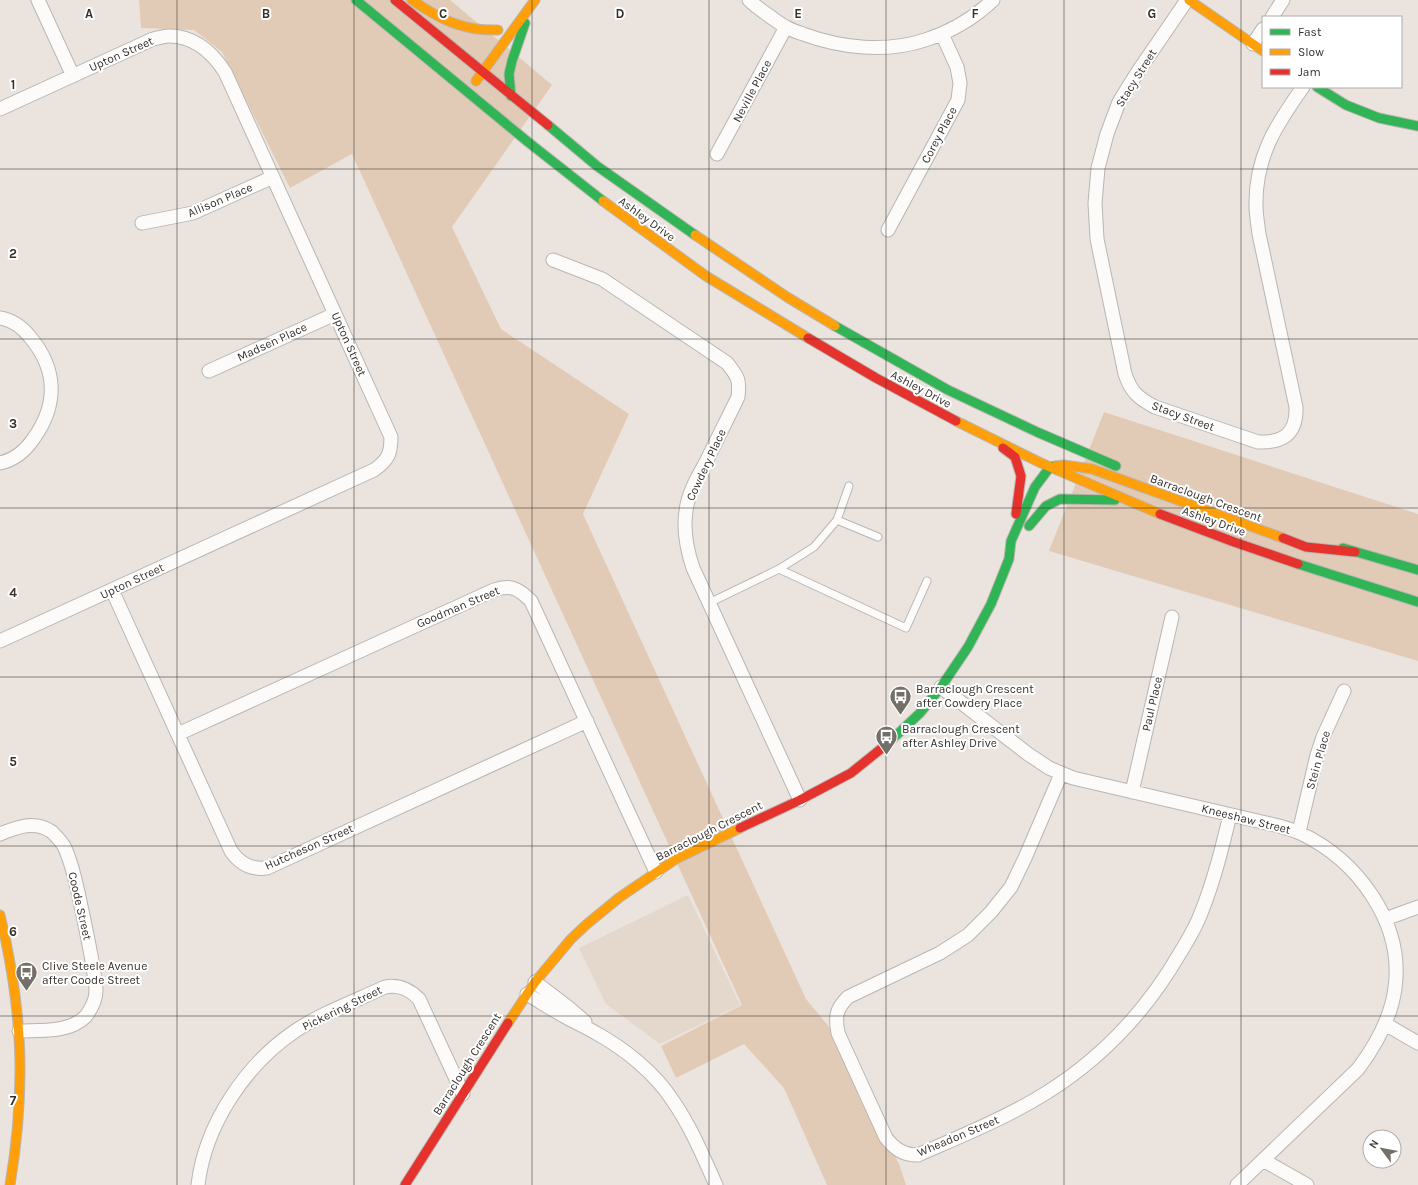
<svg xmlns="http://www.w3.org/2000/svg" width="1418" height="1185" font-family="Karla,sans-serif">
<rect width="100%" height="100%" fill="#ebe4de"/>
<path fill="#e4d7cb" d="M688 895 740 1005 660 1044 606 1004 579 948Z"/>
<path fill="#e2cbb6" d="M139 0H450L552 85 452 227 501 329 629 414 583 514 806 999 830 1028 899 1164 906 1185H827L784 1088 744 1044 676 1078 661 1046 742 1005 352 154 290 188 222 52 194 30 141 28Z
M1104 412 1418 514V661L1049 551Z"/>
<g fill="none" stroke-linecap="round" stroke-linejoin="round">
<defs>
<path id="lane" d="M837 520 878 537
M779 569 906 628 927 581
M709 603 779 569 814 547 837 520 849 486"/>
<path id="street" d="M38 0 73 76
M749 0C755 6 761 10 768 15 774 19 780 24 786 27 791 30 797 32 803 34 841 48 886 53 925 40 950 32 974 18 993 0
M1187 0 1137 73 1119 102 1107 134 1098 168 1095 203 1097 239 1125 374C1131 392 1138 398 1155 407L1258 442C1283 443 1297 434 1296 407L1259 234C1258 225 1256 215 1256 206 1255 157 1276 125 1303 87
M1272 17 1283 0
M1253 44 1263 29
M0 109 153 39C158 38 164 36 169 36 194 36 212 52 225 72L391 437C391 454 388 460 374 470L0 641
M717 154 786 27
M142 223 193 213 273 177
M888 230 958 100 960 83 957 67 942 34
M553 260 602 279 727 363C738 377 740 379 738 397 728 418 717 439 707 460 698 476 688 493 686 511 683 530 687 550 693 568L800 800
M0 318C13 320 22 327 30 337 57 369 58 404 34 438 26 450 14 460 0 463
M209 371 335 314
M112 590 231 851C240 864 252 870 267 868L587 721
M941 687 1028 754 1049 768 1073 778 1279 826C1286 828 1293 830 1300 833 1357 860 1404 922 1395 988 1391 1019 1376 1045 1358 1069L1237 1185
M178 734 494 590C511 584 519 589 531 601L656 872
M1061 774 1025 858 1011 887 991 912 968 935 940 953 848 997C836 1009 835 1016 838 1033L886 1138C895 1149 903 1155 918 1155 961 1136 1006 1118 1046 1093 1102 1058 1147 1010 1180 953 1188 940 1196 927 1201 913 1214 881 1222 848 1230 815
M1132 792 1172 617
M1299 832 1317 755 1323 737 1344 691
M0 834C17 827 35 820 52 832 57 837 62 842 65 848 71 862 75 878 78 892 83 915 88 938 92 961 93 970 96 981 96 991 96 1000 91 1009 86 1016 70 1033 40 1030 19 1031
M1385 919 1418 907
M535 982 569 1008 585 1022
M527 994C539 1001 551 1009 564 1016 574 1022 586 1027 596 1033 625 1049 655 1073 673 1101 691 1127 703 1156 716 1185
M1385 1024 1418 1043
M1263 1160 1307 1185
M198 1185C205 1125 245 1065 295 1031 322 1013 355 1001 385 987 399 984 409 989 419 999L463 1094"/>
<path id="fast" d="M356 0 528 142 603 201
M1317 87 1346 105 1379 118 1418 126
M511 96 509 74 512 61 525 23
M548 125 597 166 695 235
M835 326 948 390 1037 432 1116 466
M1029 526 1046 506 1060 499 1115 500
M1343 548 1418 570
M1298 564 1418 602
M887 744 920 713 941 687 968 647 991 604 1009 559 1011 541 1035 487 1050 467 1056 466"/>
<path id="slow" d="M412 0C441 20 463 31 498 30
M1189 0 1263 51
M476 81 535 0
M603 201 706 276 808 338
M695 235 787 297 835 326
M956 421 1041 463 1160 514
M1056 466 1064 465 1092 469 1283 538
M0 915C23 1010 26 1089 10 1185
M508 1023 535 982 571 939 587 924 620 897 676 859 740 828"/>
<path id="jam" d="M395 0 548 125
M808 338 876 378 956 421
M1003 448 1015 457 1021 476 1016 514
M1160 514 1234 542 1298 564
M1283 538 1306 547 1355 552
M740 828 800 800 851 773 887 744
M405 1185 508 1023"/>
</defs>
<use href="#lane" stroke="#bab5b0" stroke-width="9"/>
<use href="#street" stroke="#bab5b0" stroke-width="15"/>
<use href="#fast" stroke="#bab5b0" stroke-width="11"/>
<use href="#slow" stroke="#bab5b0" stroke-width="11"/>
<use href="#jam" stroke="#bab5b0" stroke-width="11"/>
<use href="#lane" stroke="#fcfbfa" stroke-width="7"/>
<use href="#street" stroke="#fcfbfa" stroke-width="13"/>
<use href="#fast" stroke="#30b455" stroke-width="9"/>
<use href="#slow" stroke="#ff9f0a" stroke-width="9"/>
<use href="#jam" stroke="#e5322d" stroke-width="9"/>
</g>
<path fill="none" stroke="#35302c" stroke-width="1" stroke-opacity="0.55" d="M177 0V1185M354 0V1185M532 0V1185M709 0V1185M886 0V1185M1064 0V1185M1241 0V1185M0 169H1418M0 339H1418M0 508H1418M0 677H1418M0 846H1418M0 1016H1418"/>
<defs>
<symbol id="bus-pin" viewBox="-11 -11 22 30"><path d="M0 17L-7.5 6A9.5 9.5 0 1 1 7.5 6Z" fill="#756f6a" stroke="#fff"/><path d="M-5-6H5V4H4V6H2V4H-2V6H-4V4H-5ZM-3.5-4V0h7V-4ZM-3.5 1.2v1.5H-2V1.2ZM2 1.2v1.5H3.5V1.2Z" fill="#fff"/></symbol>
</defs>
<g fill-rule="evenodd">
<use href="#bus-pin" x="888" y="684" width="25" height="34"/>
<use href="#bus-pin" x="874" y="724" width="25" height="34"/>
<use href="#bus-pin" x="14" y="960" width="25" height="34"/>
</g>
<g text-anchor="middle" stroke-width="4" stroke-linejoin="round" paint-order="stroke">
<g font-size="12" fill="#35302c" stroke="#fff">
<text transform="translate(121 54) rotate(-24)" y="4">Upton Street</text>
<text transform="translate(1136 78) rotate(-58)" y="4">Stacy Street</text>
<text transform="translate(752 91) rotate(-62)" y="4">Neville Place</text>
<text transform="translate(939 135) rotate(-62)" y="4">Corey Place</text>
<text transform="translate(220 200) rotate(-23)" y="4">Allison Place</text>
<text transform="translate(647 219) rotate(36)" y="4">Ashley Drive</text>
<text transform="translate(272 342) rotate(-25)" y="4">Madsen Place</text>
<text transform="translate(349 344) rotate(66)" y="4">Upton Street</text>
<text transform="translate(921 389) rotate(28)" y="4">Ashley Drive</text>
<text transform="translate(1183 416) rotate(20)" y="4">Stacy Street</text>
<text transform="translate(706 465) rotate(-65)" y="4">Cowdery Place</text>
<text transform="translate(1206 498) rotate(20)" y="4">Barraclough Crescent</text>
<text transform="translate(1214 521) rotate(20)" y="4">Ashley Drive</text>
<text transform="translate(132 581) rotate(-25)" y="4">Upton Street</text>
<text transform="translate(458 607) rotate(-23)" y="4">Goodman Street</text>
<text transform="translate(1152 704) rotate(-77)" y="4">Paul Place</text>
<text transform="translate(1318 760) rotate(-74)" y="4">Stein Place</text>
<text transform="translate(1246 819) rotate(14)" y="4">Kneeshaw Street</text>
<text transform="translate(709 831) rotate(-27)" y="4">Barraclough Crescent</text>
<text transform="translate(309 847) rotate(-24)" y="4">Hutcheson Street</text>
<text transform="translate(80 906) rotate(77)" y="4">Coode Street</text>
<text transform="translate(342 1008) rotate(-26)" y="4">Pickering Street</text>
<text transform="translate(467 1064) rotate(-58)" y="4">Barraclough Crescent</text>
<text transform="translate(958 1136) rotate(-23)" y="4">Wheadon Street</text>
</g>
<g font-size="12" fill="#35302c" stroke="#fff" text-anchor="start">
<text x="916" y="693">Barraclough Crescent<tspan x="916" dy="14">after Cowdery Place</tspan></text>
<text x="902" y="733">Barraclough Crescent<tspan x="902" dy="14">after Ashley Drive</tspan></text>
<text x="42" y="970">Clive Steele Avenue<tspan x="42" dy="14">after Coode Street</tspan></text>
</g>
</g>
<g font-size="13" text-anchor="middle" font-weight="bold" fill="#35302c" stroke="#fff" stroke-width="4" stroke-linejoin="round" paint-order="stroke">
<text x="89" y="18">A</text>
<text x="266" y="18">B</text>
<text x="443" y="18">C</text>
<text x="620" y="18">D</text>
<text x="798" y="18">E</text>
<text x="975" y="18">F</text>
<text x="1152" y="18">G</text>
<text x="13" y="89">1</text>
<text x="13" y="258">2</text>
<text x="13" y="428">3</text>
<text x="13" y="597">4</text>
<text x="13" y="766">5</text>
<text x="13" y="936">6</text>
<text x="13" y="1105">7</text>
</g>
<rect x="1262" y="16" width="140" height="72" fill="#ffffff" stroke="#aeacab"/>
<rect x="1270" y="29" width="20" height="6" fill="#30b455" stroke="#aeacab"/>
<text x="1298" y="36" font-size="12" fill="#35302c">Fast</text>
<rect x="1270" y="49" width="20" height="6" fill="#ff9f0a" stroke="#aeacab"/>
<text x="1298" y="56" font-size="12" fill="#35302c">Slow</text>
<rect x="1270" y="69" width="20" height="6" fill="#e5322d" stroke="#aeacab"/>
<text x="1298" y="76" font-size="12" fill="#35302c">Jam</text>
<g transform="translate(1382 1149) rotate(302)"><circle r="19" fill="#ffffff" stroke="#aeacab"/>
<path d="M0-3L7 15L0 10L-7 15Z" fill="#756f6a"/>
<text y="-6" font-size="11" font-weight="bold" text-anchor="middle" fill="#35302c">N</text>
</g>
</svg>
